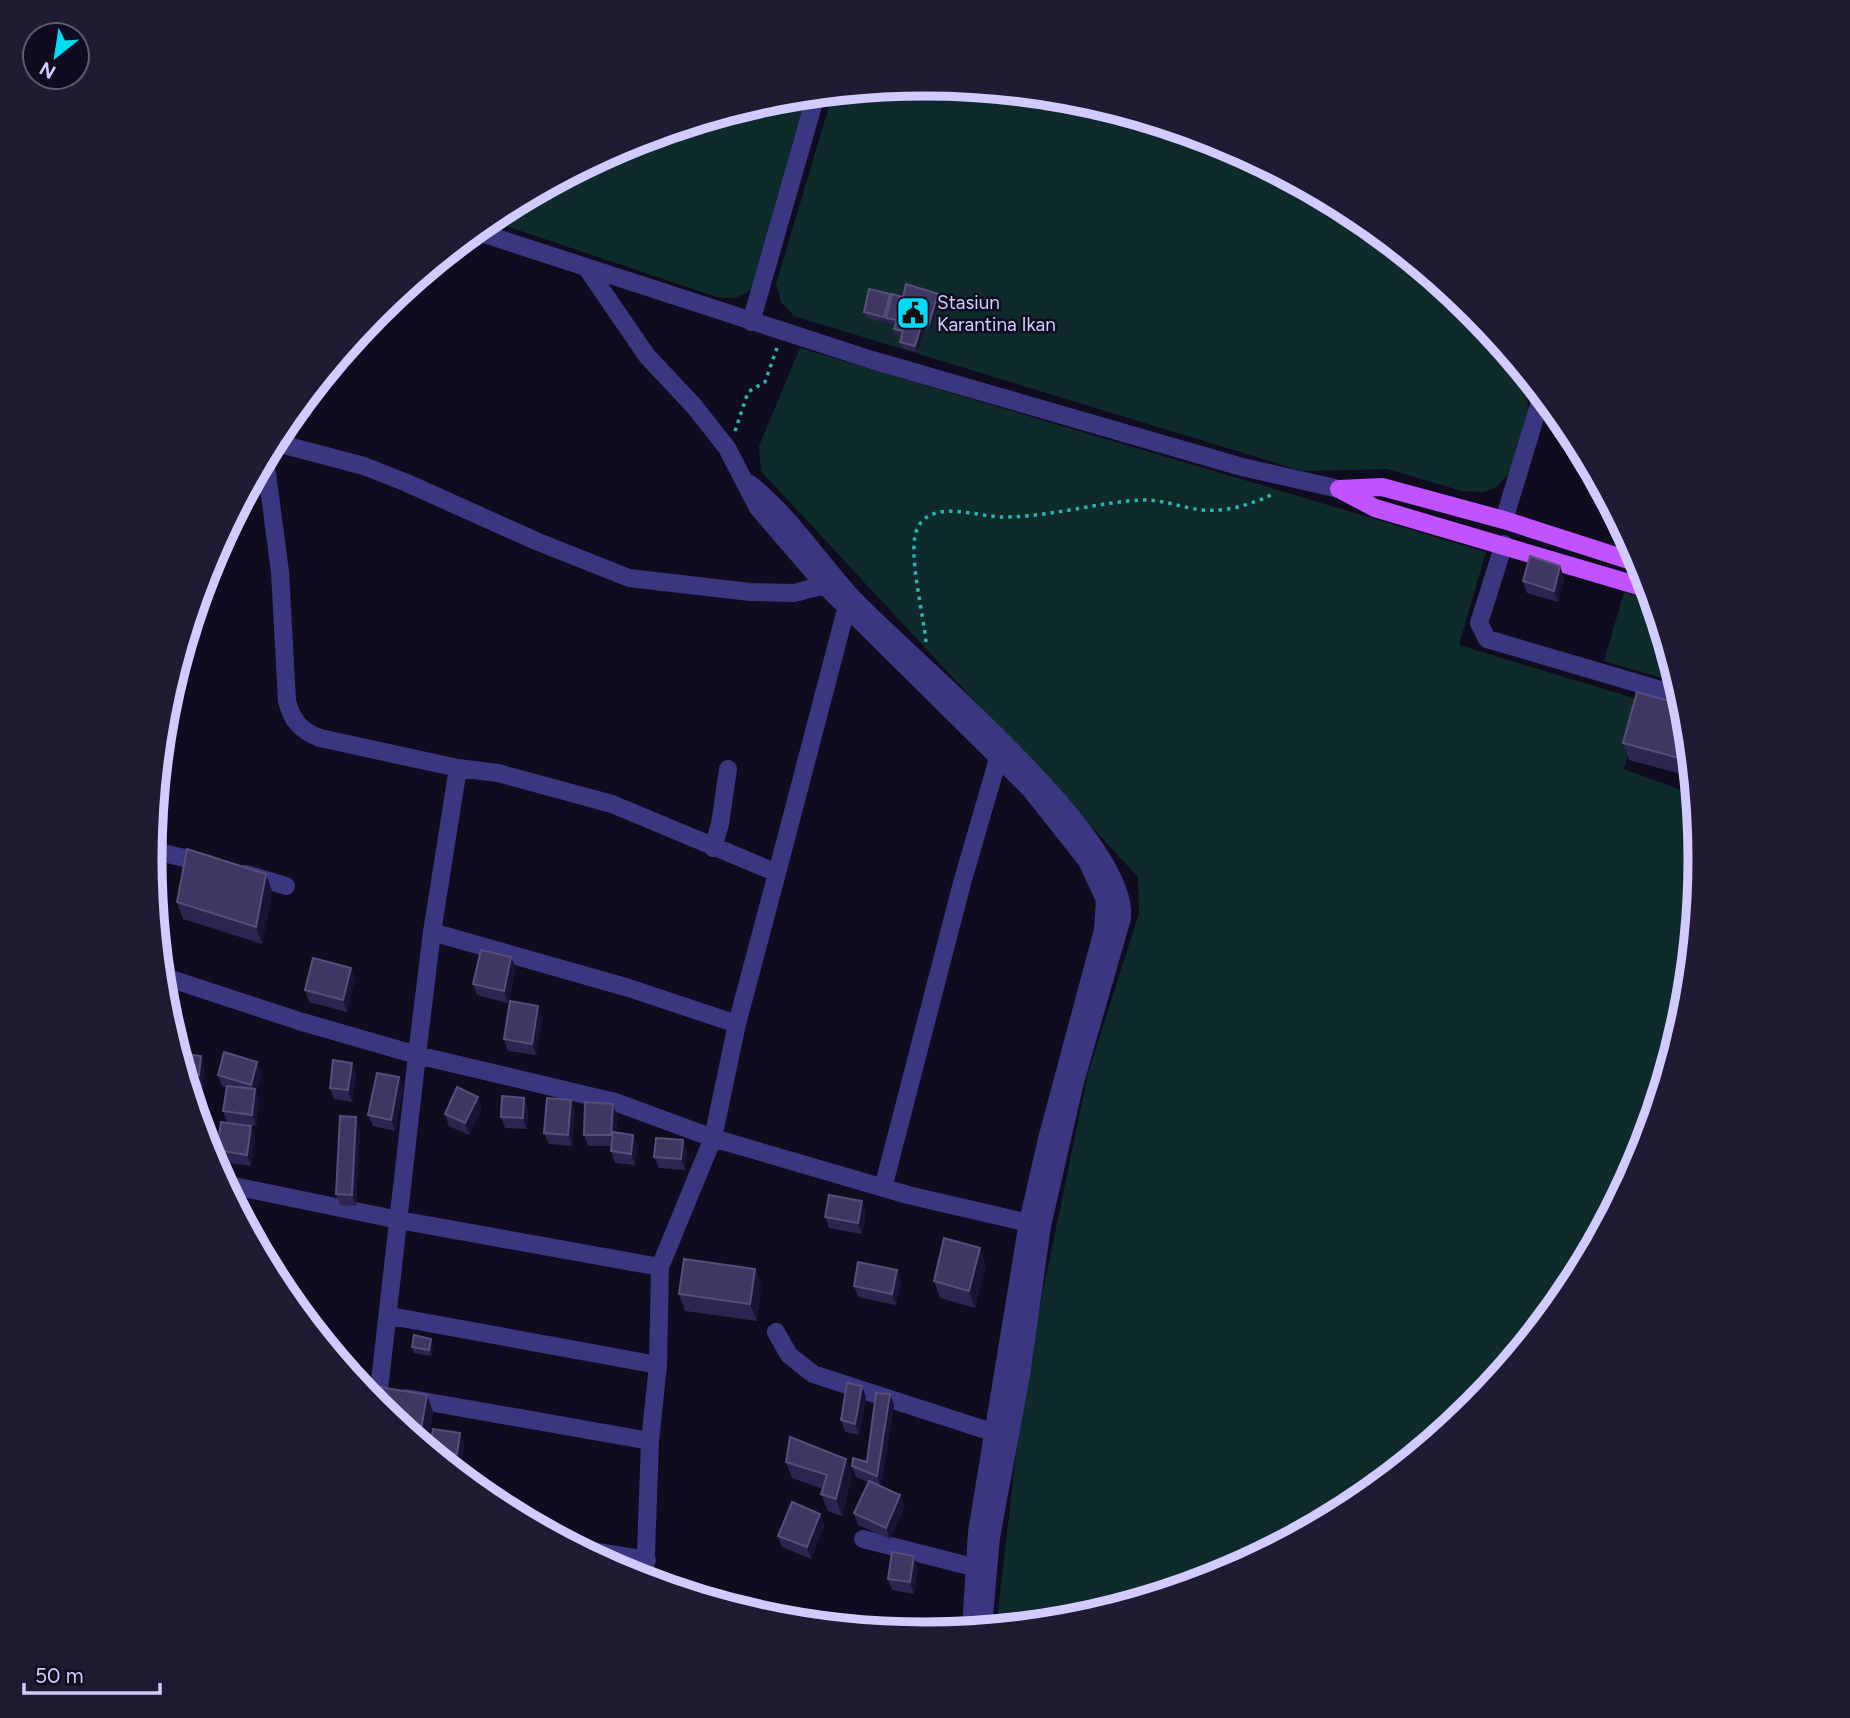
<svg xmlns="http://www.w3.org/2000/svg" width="1850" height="1718" font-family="Figtree,sans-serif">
<rect width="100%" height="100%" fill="#100c20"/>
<path fill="#0f2a2a" d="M925 84 1077 99 1222 143 1356 215 1473 311 1525 374 1529 419 1511 472 1495 488 1484 492 1462 491 1387 469 1302 471 794 316 781 302 776 284 833 93Z
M813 95 752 289 736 298 717 297 488 220 629 143 774 99Z
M800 348 1486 552 1459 645 1643 701 1624 769 1694 795 1700 859 1685 1011 1641 1156 1569 1290 1473 1407 1355 1504 1221 1575 1076 1619 996 1627 1025 1378 1088 1073 1139 913 1138 877 761 471 759 446Z
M1624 592 1652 600 1678 683 1604 661Z"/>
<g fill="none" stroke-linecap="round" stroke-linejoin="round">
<path stroke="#2bb4ad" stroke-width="3.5" stroke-dasharray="3.5 5" stroke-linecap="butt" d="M735 431 748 392 765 382 777 348
M926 642C924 615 906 549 918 527 933 499 978 517 1003 517 1050 517 1094 503 1140 500 1162 499 1182 508 1203 510 1228 512 1253 504 1275 493"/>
<path stroke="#3a3680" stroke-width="18" d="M475 231 872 360 1242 467 1339 489
M586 267 647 356 694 406 727 448 758 508 826 587 1030 789 1087 861 1105 900 1103 930 1047 1139 1028 1222 977 1532 971 1629
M751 322 816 95
M273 442 364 466 407 483 536 541 629 578 750 592 794 593 833 583
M265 458 280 572 287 701C292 721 301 731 320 738L458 768
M750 484C788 514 817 558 849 594 906 656 1131 838 1122 918L1075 1082 1042 1226 1021 1375 991 1537 983 1628
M1504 520 1542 395
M1504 544 1479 623 1487 639 1681 696
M713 848 720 824 728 769
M151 850 209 864
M777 873 849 598
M246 874 286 886
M432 932 629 988 737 1024
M162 976 299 1021 417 1055 432 932 458 768 498 773 612 804 777 873 737 1024 713 1138 908 1195 1042 1226
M224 1184 399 1220 660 1267
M883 1188 962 883 998 759
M390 1316 658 1365
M776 1332 789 1355 813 1374 1001 1435
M406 1398 650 1441
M377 1407 417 1055 615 1102 713 1138 660 1267 658 1365 650 1441 645 1580
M863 1539 973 1567
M579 1549 647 1560"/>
<path stroke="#c152ff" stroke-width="18" d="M1339 489 1375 508 1649 589
M1339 489 1382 487 1504 520 1641 564"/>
</g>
<path fill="#2d254f" d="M891 297 940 300 931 329H925L917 352 902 348 900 342 901 336 896 335 894 329 895 325 888 323 887 321 886 323 866 318 864 312Z
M1560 566 1564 578 1558 602 1527 593 1523 581Z
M1685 708 1692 777 1629 760 1623 743Z
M272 891 262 944 183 919 177 902Z
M511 957 516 968 508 1003 477 995 473 984Z
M355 979 347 1012 309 1002 305 990Z
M162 982 171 983 176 994 174 1020 168 1019 165 1010Z
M542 1018 536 1055 508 1051 504 1039Z
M178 1053 205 1068 203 1087 188 1085Z
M352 1063 356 1074 352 1102 334 1099 330 1088Z
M262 1073 256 1092 259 1101 256 1126 227 1122 223 1111 227 1088 222 1086 218 1075Z
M403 1089 395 1131 373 1126 368 1115Z
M524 1098 528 1109 527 1129 505 1128 501 1117Z
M571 1100 575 1111 572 1146 549 1144 544 1133Z
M613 1104 617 1115 616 1133 638 1146 635 1165 615 1163 611 1151V1146H588L584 1135Z
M482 1108 469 1135 449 1126 445 1114Z
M360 1128 356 1206 340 1205 336 1194Z
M255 1138 251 1166 221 1162 217 1150Z
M683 1140 687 1151 685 1170 659 1168 654 1157Z
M862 1201 866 1213 862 1234 829 1228 825 1217Z
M986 1265 975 1308 940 1298 934 1281Z
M755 1269 761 1286 757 1321 685 1311 679 1294Z
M901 1281 896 1305 858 1297 854 1286Z
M431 1339 433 1344 431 1356 414 1353 412 1347Z
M427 1395 433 1412 427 1448 377 1407Z
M866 1397 859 1435 845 1432 841 1420Z
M894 1405 881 1486 905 1506 890 1539 858 1525 854 1513 868 1482 856 1477 852 1466 867 1462Z
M460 1433 464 1444 461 1465 445 1463 430 1450Z
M846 1459 852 1476 842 1516 828 1511 821 1494 823 1489 792 1478 786 1462Z
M820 1514 824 1525 811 1559 782 1547 778 1536Z
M918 1567 914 1594 892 1590 888 1579Z"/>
<path fill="#1a1334" d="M890 294 892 300 886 318V323L884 317Z
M938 294 940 300 931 329 929 324Z
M922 323 925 329 917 352 915 346Z
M1560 566 1564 578 1558 602 1554 591Z
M266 874 272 891 262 944 256 927Z
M511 957 516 968 508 1003 504 991Z
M351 968 355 979 347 1012 343 1000Z
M171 983 176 994 174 1020 170 1009Z
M538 1006 542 1018 536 1055 532 1044Z
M201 1056 205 1068 203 1087 199 1075Z
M257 1062 262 1073 256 1092 259 1101 256 1126 252 1115 255 1095 251 1085Z
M352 1063 356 1074 352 1102 348 1090Z
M399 1077 403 1089 395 1131 391 1120Z
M478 1097 482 1108 469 1135 465 1123Z
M524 1098 528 1109 527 1129 523 1118Z
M571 1100 575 1111 572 1146 568 1135Z
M613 1104 617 1115 615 1146 611 1135Z
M198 1114 203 1125 202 1131 198 1118Z
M356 1117 360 1128 356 1206 352 1195Z
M251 1126 255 1138 251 1166 247 1155Z
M633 1135 638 1146 635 1165 631 1154Z
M683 1140 687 1151 685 1170 681 1159Z
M862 1201 866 1213 862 1234 858 1223Z
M980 1248 986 1265 975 1308 969 1291Z
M755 1269 761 1286 757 1321 750 1304Z
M897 1270 901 1281 896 1305 892 1294Z
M431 1339 433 1344 431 1356 429 1350Z
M862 1386 866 1397 859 1435 855 1424Z
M890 1394 894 1405 881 1488 877 1476Z
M427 1395 433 1412 427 1448 423 1445 420 1435Z
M460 1433 464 1444 461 1465 457 1454Z
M846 1459 852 1476 842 1516 836 1499Z
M900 1495 905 1506 890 1539 886 1528Z
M820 1514 824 1525 811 1559 807 1547Z
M914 1556 918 1567 914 1594 910 1582Z"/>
<path fill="#3f3662" stroke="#564e7b" stroke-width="2" d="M906 284 938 294 929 324 922 323 915 346 900 342 903 331 894 329 897 320 886 318 892 294 903 297Z
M869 289 890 294 884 317 864 312Z
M1530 556 1560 566 1554 591 1523 581Z
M1637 692 1684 705 1690 761 1623 743Z
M187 849 266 874 256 927 177 902Z
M481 950 511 957 504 991 473 984Z
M313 958 351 968 343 1000 305 990Z
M162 982 171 983 170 1009 165 1008Z
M510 1001 538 1006 532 1044 504 1039Z
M224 1052 257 1062 251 1085 218 1075Z
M178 1053 201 1056 199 1075 184 1074Z
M333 1060 352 1063 348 1090 330 1088Z
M377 1073 399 1077 391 1120 368 1115Z
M227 1086 255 1089 252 1115 223 1111Z
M457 1087 478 1097 465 1123 445 1114Z
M502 1096 524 1098 523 1118 501 1117Z
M547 1098 571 1100 568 1135 544 1133Z
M585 1102 613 1104 611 1135H584Z
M340 1116 356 1117 352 1195 336 1194Z
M221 1122 251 1126 247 1155 217 1150Z
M613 1132 633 1135 631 1154 611 1151Z
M656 1138 683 1140 681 1159 654 1157Z
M829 1195 862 1201 858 1223 825 1217Z
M944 1238 980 1248 969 1291 934 1281Z
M684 1259 755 1269 750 1304 679 1294Z
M858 1262 897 1270 892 1294 854 1286Z
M414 1335 431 1339 429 1350 412 1347Z
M847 1383 862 1386 855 1424 841 1420Z
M380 1387 427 1395 420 1435 409 1434 377 1407Z
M876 1393 890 1394 877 1476 852 1466 853 1458 867 1462Z
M433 1429 460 1433 457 1454 430 1450Z
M790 1437 846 1459 836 1499 821 1494 827 1475 786 1462Z
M869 1481 900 1495 886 1528 854 1513Z
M792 1502 820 1514 807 1547 778 1536Z
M892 1552 914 1556 910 1582 888 1579Z"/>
<defs>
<symbol id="civic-square" viewBox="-11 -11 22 22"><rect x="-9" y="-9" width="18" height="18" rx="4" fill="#00dbf6" stroke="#100c20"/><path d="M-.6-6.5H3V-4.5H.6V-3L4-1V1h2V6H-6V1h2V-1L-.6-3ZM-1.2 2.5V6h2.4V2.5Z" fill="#111"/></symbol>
</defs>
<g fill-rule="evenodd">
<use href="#civic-square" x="894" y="294" width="38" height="38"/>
</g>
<g text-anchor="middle" stroke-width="5" stroke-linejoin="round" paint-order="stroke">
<g font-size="19" fill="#d2cbff" stroke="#100c20" text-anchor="start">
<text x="937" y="309">Stasiun<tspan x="937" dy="22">Karantina Ikan</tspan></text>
</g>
</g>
<path d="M0 0H1850V1718H0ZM162 859a763 763 0 1 1 1526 0a763 763 0 1 1-1526 0Z" fill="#201b32" fill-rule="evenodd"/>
<path fill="none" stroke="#d2cbff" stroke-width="9" d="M162 859a763 763 0 1 1 1526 0a763 763 0 1 1-1526 0Z"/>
<g transform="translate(56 56) rotate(210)"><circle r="33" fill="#100c20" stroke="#5e5879" stroke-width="2"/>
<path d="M0-5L12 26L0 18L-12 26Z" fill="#00dbf6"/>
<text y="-10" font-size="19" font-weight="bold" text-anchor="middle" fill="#d2cbff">N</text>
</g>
<path d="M24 1683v10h136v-10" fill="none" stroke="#d2cbff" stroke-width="3.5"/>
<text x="35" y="1683" font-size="21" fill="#d2cbff" stroke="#100c20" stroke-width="5" paint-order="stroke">50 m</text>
</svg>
